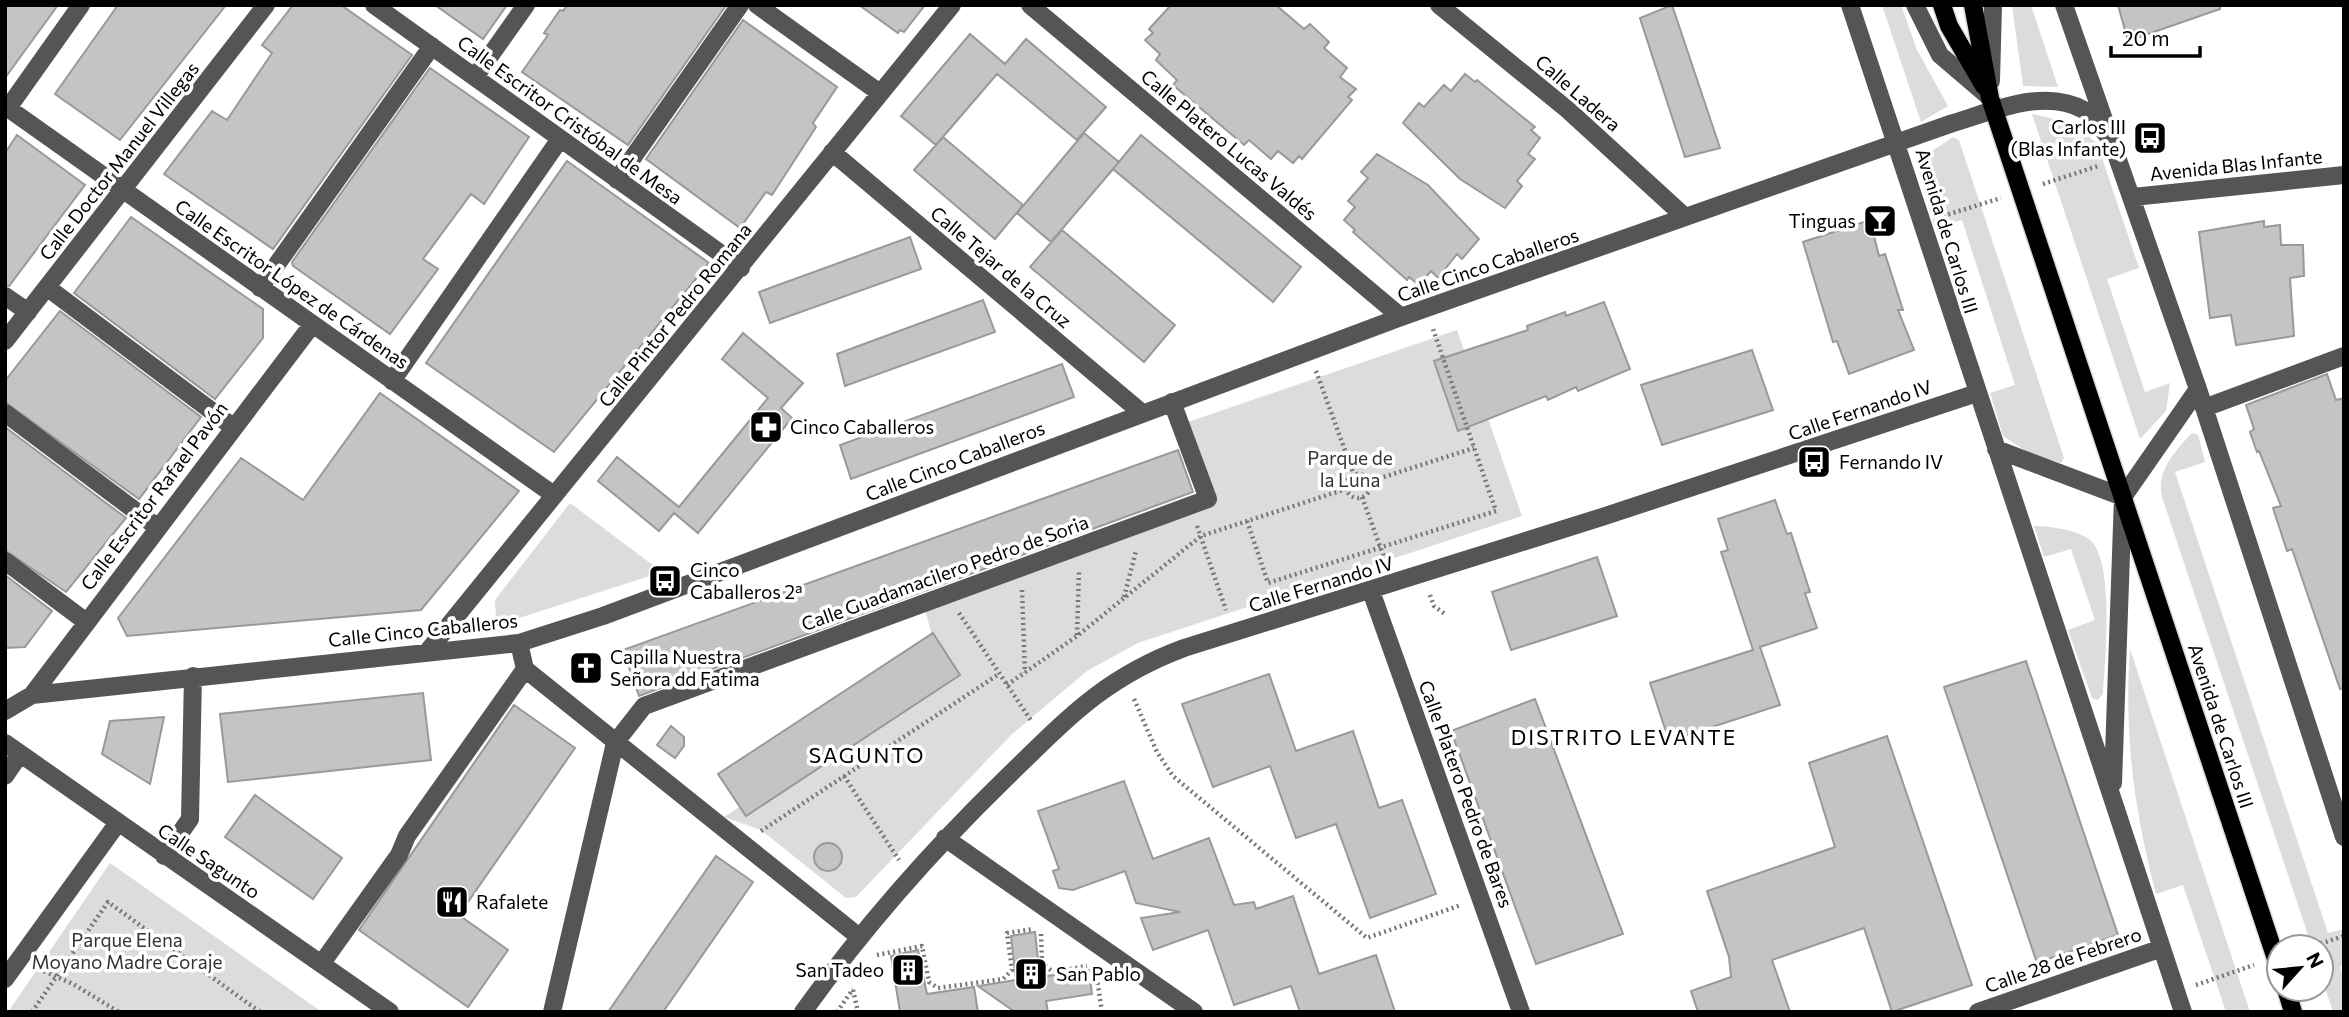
<svg xmlns="http://www.w3.org/2000/svg" width="2349" height="1017" font-family="Commissioner,sans-serif">
<rect width="100%" height="100%" fill="#fff"/>
<path fill="#dcdcdc" d="M1882 5H1901L1917 50 1948 106 1921 122Z
M2012 5H2031L2058 87 2023 86Z
M2032 114 2069 122 2097 143 2139 268 2107 279 2145 392 2170 383 2166 411 2140 439Z
M1953 137 1959 140 2064 458 2061 463 2029 453 2003 436 1990 393 2015 385 1962 220 1935 228 1919 172C1922 154 1939 147 1953 137Z
M1457 330 1522 516 1138 643 1087 671 1012 734 856 897 846 898 761 830 724 817 943 673 924 607 1213 501 1185 423Z
M2192 433 2198 435 2205 462 2175 472 2328 933 2344 929V965L2340 967 2344 978V1012H2333L2321 975V947H2312L2162 497C2156 471 2175 451 2192 433Z
M570 503 662 572 513 620 496 619 495 600Z
M2034 526C2049 526 2081 530 2092 542 2114 566 2105 661 2103 693L2098 700 2092 698 2068 630 2095 620 2071 549 2044 557Z
M2130 649 2250 1012H2226L2183 885 2156 894C2134 809 2124 737 2130 649Z
M110 863 322 1012H8Z"/>
<path fill="#c4c4c4" stroke="#999" stroke-width="2" d="M5 5H58L5 78Z
M118 5H226L120 140 55 94Z
M293 5H341L412 55 273 249 164 174 212 111 227 120 272 53 262 45Z
M435 5H507L483 39Z
M567 5H722L725 7 628 145 522 72 548 35 544 33 560 10 563 11Z
M859 5H925L904 32 900 30 898 33Z
M1171 5H1276L1304 29 1310 24 1329 42 1324 48 1347 68 1340 77 1356 89 1348 97 1352 100 1302 159 1299 156 1293 163 1278 151 1271 159 1249 140 1244 145 1173 85 1177 80 1156 60 1160 54 1145 40 1153 33 1149 29Z
M1672 5 1720 148 1685 157 1640 18Z
M2118 5H2220V9L2128 41Z
M743 20 837 87 813 123 816 127 772 195 766 192 740 228 646 159Z
M970 34 1005 64 1026 39 1106 107 1077 140 997 74 936 145 901 116Z
M430 68 529 137 484 204 471 194 423 259 438 269 390 334 293 266 292 262Z
M1465 74 1475 82 1477 80 1535 127 1531 130 1540 138 1528 154 1535 159 1517 181 1522 186 1505 208 1460 179 1403 123 1419 103 1424 107 1444 85 1451 91Z
M1084 133 1119 162 1051 242 1017 213Z
M17 135 85 185 9 286 5 285V153Z
M1141 135 1301 267 1273 302 1113 169Z
M943 137 1023 205 995 239 914 170Z
M1377 154 1428 185 1479 239 1462 259 1457 254 1438 278 1431 271 1419 285 1409 277 1407 280 1353 232 1355 230 1344 220 1355 207 1348 201 1368 178 1361 172Z
M567 161 709 263 554 452 426 363Z
M131 217 263 309V338L215 399 74 293Z
M1870 220 1879 256 1885 254 1903 310H1898L1914 350 1849 374 1837 341 1833 342 1803 242Z
M2264 221V227L2280 225 2281 245H2303L2304 276 2290 278 2294 336 2236 345 2231 315 2210 318 2199 232Z
M1062 230 1175 325 1144 362 1030 267Z
M910 237 921 269 770 323 759 292Z
M983 300 995 332 845 386 837 354Z
M1604 302 1630 369 1578 391 1576 387 1548 400 1546 396 1536 400 1458 431 1434 361 1528 330 1527 326 1565 312 1566 316Z
M60 311 201 417 139 499 5 402V381Z
M743 333 803 383 781 408 792 418 698 533 674 513 659 531 598 481 617 457 679 507 768 398 722 359Z
M1752 350 1773 410 1662 445 1641 385Z
M1062 364 1074 397 851 479 840 445Z
M2327 374 2336 400 2344 398V688L2340 689 2292 549 2287 551 2273 508 2281 506 2259 451 2257 452 2250 432 2254 429 2246 405Z
M380 393 519 491 421 610 127 636 118 618 241 458 303 500Z
M5 427 126 518 66 592 5 550Z
M1178 450 1193 492 639 696 623 650Z
M1775 500 1787 534 1791 533 1810 592 1805 593 1817 628 1760 647 1780 705 1669 741 1650 683 1753 650 1721 552 1728 550 1718 519Z
M1597 557 1617 616 1511 650 1492 592Z
M5 575 52 611 25 647 5 648Z
M933 633 960 675 746 816 718 774Z
M2026 661 2118 935 2037 963 1944 687Z
M1269 674 1296 751 1353 731 1379 808 1402 800 1436 894 1370 918 1336 824 1296 838 1270 766 1213 787 1182 704Z
M423 693 431 760 228 782 220 714Z
M1535 699 1623 934 1536 964 1451 731Z
M514 705 575 748 459 915 508 950 468 1007 359 930Z
M164 717 150 784 102 754 110 721Z
M671 726 684 737V746L675 758 657 745Z
M1887 736 1972 985 1892 1012 1864 928 1772 960 1790 1012H1698L1691 991 1731 977 1729 957 1707 891 1835 847 1809 763Z
M1124 781 1153 859 1209 838 1234 905 1254 902 1256 909 1293 896 1319 974 1376 955 1395 1012H1300L1291 986 1234 1005 1208 930 1153 950 1141 918 1180 912 1136 903 1125 871 1073 890 1059 888 1053 871 1059 869 1038 811Z
M255 795 342 858 313 899 225 837Z
M814 857a14 14 0 1 1 28 0a14 14 0 1 1-28 0Z
M716 856 753 882 663 1012H608Z
M1035 932 1040 977 1089 970 1092 994 1046 1001 1048 1012H1015L978 986 1016 980 1011 936Z
M918 950 927 994 974 987 978 1012H900L891 956Z"/>
<g fill="none" stroke-linecap="round" stroke-linejoin="round">
<defs>
<path id="major" d="M1942 5 1949 26 1984 86
M1973 5 1990 98 2279 968
M2286 989 2293 1012"/>
</defs>
<use href="#major" stroke="#dbdbdb" stroke-width="21"/>
<path stroke="#777" stroke-width="4.5" stroke-dasharray="2 3.5" stroke-linecap="butt" d="M2043 184 2098 166
M1943 216 2001 198
M1316 371 1354 475
M1346 486a12 12 0 1 1 24 0a12 12 0 1 1-24 0Z
M1368 482 1474 448
M1362 497 1385 560
M1247 521 1268 583 1496 511 1433 329
M1197 526 1226 610
M1022 590 1025 673
M1430 595 1434 606 1445 614
M1124 597 1136 551
M959 613 1032 722
M1077 635 1079 570
M1007 685 1077 636 1201 536 1346 489
M1134 699 1157 752 1173 776 1367 938 1461 905
M844 776 899 860
M761 831 999 674
M1041 934 1042 963 1053 972 1087 966
M2310 947 2344 936
M877 955 922 946 929 982 938 988 1003 979 1012 970 1007 933 1034 929
M39 969 73 984 119 1012
M1096 972 1102 1012
M2196 985 2254 965
M853 990 858 1012
M32 1012 108 902 260 1012
M837 1012 853 989"/>
<path stroke="#555" stroke-width="18" d="M374 5 741 268
M757 5 880 93
M1030 5 1401 317
M1439 5 1568 110 1685 217
M1850 5 2183 1012
M1915 5 1940 55 1988 96
M2064 5 2198 389 2344 837
M475 77 526 5
M1991 81 1993 5
M5 106 554 495
M8 108 81 5
M832 152 1142 413
M617 180 740 5
M2133 197 2344 175
M48 288 233 427
M260 288 432 46
M5 296 28 312
M5 341 266 5
M392 381 560 139
M2204 408 2344 356
M5 413 157 527
M1996 449 2123 497
M5 561 85 621
M1371 591 1521 1012
M519 643 525 669 858 936
M428 651 952 5
M32 695 312 325
M5 711 32 695 519 643 603 616 1401 317 1950 124C1991 112 2044 87 2084 110 2093 115 2100 127 2107 135
M5 743 390 1012
M5 776 20 754
M2113 783 2123 497 2198 389
M945 838 1194 1012
M164 856 190 819 193 676
M322 963 399 855 407 836 525 669
M5 979 117 824
M552 1012 615 743 644 706 1208 499 1172 402
M803 1012C864 927 931 851 1005 779 1066 720 1103 678 1184 648L1602 517 1977 393
M1978 1012 2162 948"/>
<use href="#major" stroke="#000" stroke-width="18"/>
</g>
<defs>
<symbol id="bus-square" viewBox="-11 -11 22 22"><rect x="-9" y="-9" width="18" height="18" rx="4" fill="#000" stroke="#fff"/><path d="M-5-6H5V4H4V6H2V4H-2V6H-4V4H-5ZM-3.5-4V0h7V-4ZM-3.5 1.2v1.5H-2V1.2ZM2 1.2v1.5H3.5V1.2Z" fill="#fff"/></symbol>
<symbol id="bar-square" viewBox="-11 -11 22 22"><rect x="-9" y="-9" width="18" height="18" rx="4" fill="#000" stroke="#fff"/><path d="M-6-5H6L.8 .8V4.5H3.5V6h-7V4.5H-.8V.8Z" fill="#fff"/></symbol>
<symbol id="pharmacy-square" viewBox="-11 -11 22 22"><rect x="-9" y="-9" width="18" height="18" rx="4" fill="#000" stroke="#fff"/><path d="M-2-6h4v4h4v4h-4v4h-4v-4h-4v-4h4Z" fill="#fff"/></symbol>
<symbol id="church-square" viewBox="-11 -11 22 22"><rect x="-9" y="-9" width="18" height="18" rx="4" fill="#000" stroke="#fff"/><path d="M-1.2-6h2.4v3.5h3.3v2.4h-3.3V6h-2.4V-.1h-3.3v-2.4h3.3Z" fill="#fff"/></symbol>
<symbol id="restaurant-square" viewBox="-11 -11 22 22"><rect x="-9" y="-9" width="18" height="18" rx="4" fill="#000" stroke="#fff"/><path d="M-5-6h1v4h1v-4h1v4h1v-4h1v5L-1.5 .5V6h-2V.5L-5-1ZM5-6V6H3V1.5H1.5Q1.5-4 5-6Z" fill="#fff"/></symbol>
<symbol id="building-square" viewBox="-11 -11 22 22"><rect x="-9" y="-9" width="18" height="18" rx="4" fill="#000" stroke="#fff"/><path d="M-4-6H4V6H1V3H-1V6H-4ZM-2.5-4.3h1.7v1.8h-1.7ZM.8-4.3h1.7v1.8H.8ZM-2.5-1h1.7V.8h-1.7ZM.8-1h1.7V.8H.8Z" fill="#fff"/></symbol>
</defs>
<g fill-rule="evenodd">
<use href="#bus-square" x="2131" y="119" width="38" height="38"/>
<use href="#bar-square" x="1861" y="202" width="38" height="38"/>
<use href="#pharmacy-square" x="747" y="408" width="38" height="38"/>
<use href="#bus-square" x="1795" y="443" width="38" height="38"/>
<use href="#bus-square" x="646" y="562" width="38" height="38"/>
<use href="#church-square" x="567" y="649" width="38" height="38"/>
<use href="#restaurant-square" x="433" y="883" width="38" height="38"/>
<use href="#building-square" x="889" y="951" width="38" height="38"/>
<use href="#building-square" x="1012" y="955" width="38" height="38"/>
</g>
<g text-anchor="middle" stroke-width="7" stroke-linejoin="round" paint-order="stroke">
<g font-size="19" fill="#000" stroke="#fff">
<text transform="translate(1578 93) rotate(41)" y="7">Calle Ladera</text>
<text transform="translate(570 120) rotate(36)" y="7">Calle Escritor Cristóbal de Mesa</text>
<text transform="translate(1229 145) rotate(40)" y="7">Calle Platero Lucas Valdés</text>
<text transform="translate(119 161) rotate(-52)" y="7">Calle Doctor Manuel Villegas</text>
<text transform="translate(2236 165) rotate(-6)" y="7">Avenida Blas Infante</text>
<text transform="translate(1947 231) rotate(73)" y="7">Avenida de Carlos III</text>
<text transform="translate(1488 265) rotate(-19)" y="7">Calle Cinco Caballeros</text>
<text transform="translate(1001 267) rotate(40)" y="7">Calle Tejar de la Cruz</text>
<text transform="translate(292 284) rotate(35)" y="7">Calle Escritor López de Cárdenas</text>
<text transform="translate(675 315) rotate(-51)" y="7">Calle Pintor Pedro Romana</text>
<text transform="translate(1860 410) rotate(-19)" y="7">Calle Fernando IV</text>
<text transform="translate(955 461) rotate(-21)" y="7">Calle Cinco Caballeros</text>
<text transform="translate(154 496) rotate(-53)" y="7">Calle Escritor Rafael Pavón</text>
<text transform="translate(945 573) rotate(-20)" y="7">Calle Guadamacilero Pedro de Soria</text>
<text transform="translate(1321 584) rotate(-17)" y="7">Calle Fernando IV</text>
<text transform="translate(423 630) rotate(-6)" y="7">Calle Cinco Caballeros</text>
<text transform="translate(2221 726) rotate(72)" y="7">Avenida de Carlos III</text>
<text transform="translate(1466 794) rotate(70)" y="7">Calle Platero Pedro de Bares</text>
<text transform="translate(209 861) rotate(34)" y="7">Calle Sagunto</text>
<text transform="translate(2063 960) rotate(-19)" y="7">Calle 28 de Febrero</text>
</g>
<g font-size="19" fill="#000" stroke="#fff" text-anchor="start">
<text x="2126" y="134" text-anchor="end">Carlos III<tspan x="2126" dy="22">(Blas Infante)</tspan></text>
<text x="1856" y="228" text-anchor="end">Tinguas</text>
<text x="790" y="434">Cinco Caballeros</text>
<text x="1839" y="469">Fernando IV</text>
<text x="690" y="577">Cinco<tspan x="690" dy="22">Caballeros 2ª</tspan></text>
<text x="610" y="664">Capilla Nuestra<tspan x="610" dy="22">Señora dd Fatima</tspan></text>
<text x="476" y="909">Rafalete</text>
<text x="884" y="977" text-anchor="end">San Tadeo</text>
<text x="1056" y="981">San Pablo</text>
</g>
<g font-size="19" fill="#333" stroke="#fff">
<text x="1350" y="465">Parque de<tspan x="1350" dy="22">la Luna</tspan></text>
<text x="127" y="947">Parque Elena<tspan x="127" dy="22">Moyano Madre Coraje</tspan></text>
</g>
<g font-size="21" letter-spacing="2" fill="#000" stroke="#fff">
<text x="1624" y="745">DISTRITO LEVANTE</text>
<text x="867" y="763">SAGUNTO</text>
</g>
</g>
<rect width="2349" height="1017" fill="none" stroke="#000000" stroke-width="14"/>
<g transform="translate(2300 968) rotate(63)"><circle r="33" fill="#ffffff" stroke="#999999" stroke-width="2"/>
<path d="M0-5L12 26L0 18L-12 26Z" fill="#000000"/>
<text y="-10" font-size="19" font-weight="bold" text-anchor="middle" fill="#000000">N</text>
</g>
<path d="M2111 46v10h89v-10" fill="none" stroke="#000000" stroke-width="3.5"/>
<text x="2122" y="46" font-size="21" fill="#000000" stroke="#ffffff" stroke-width="5" paint-order="stroke">20 m</text>
</svg>
